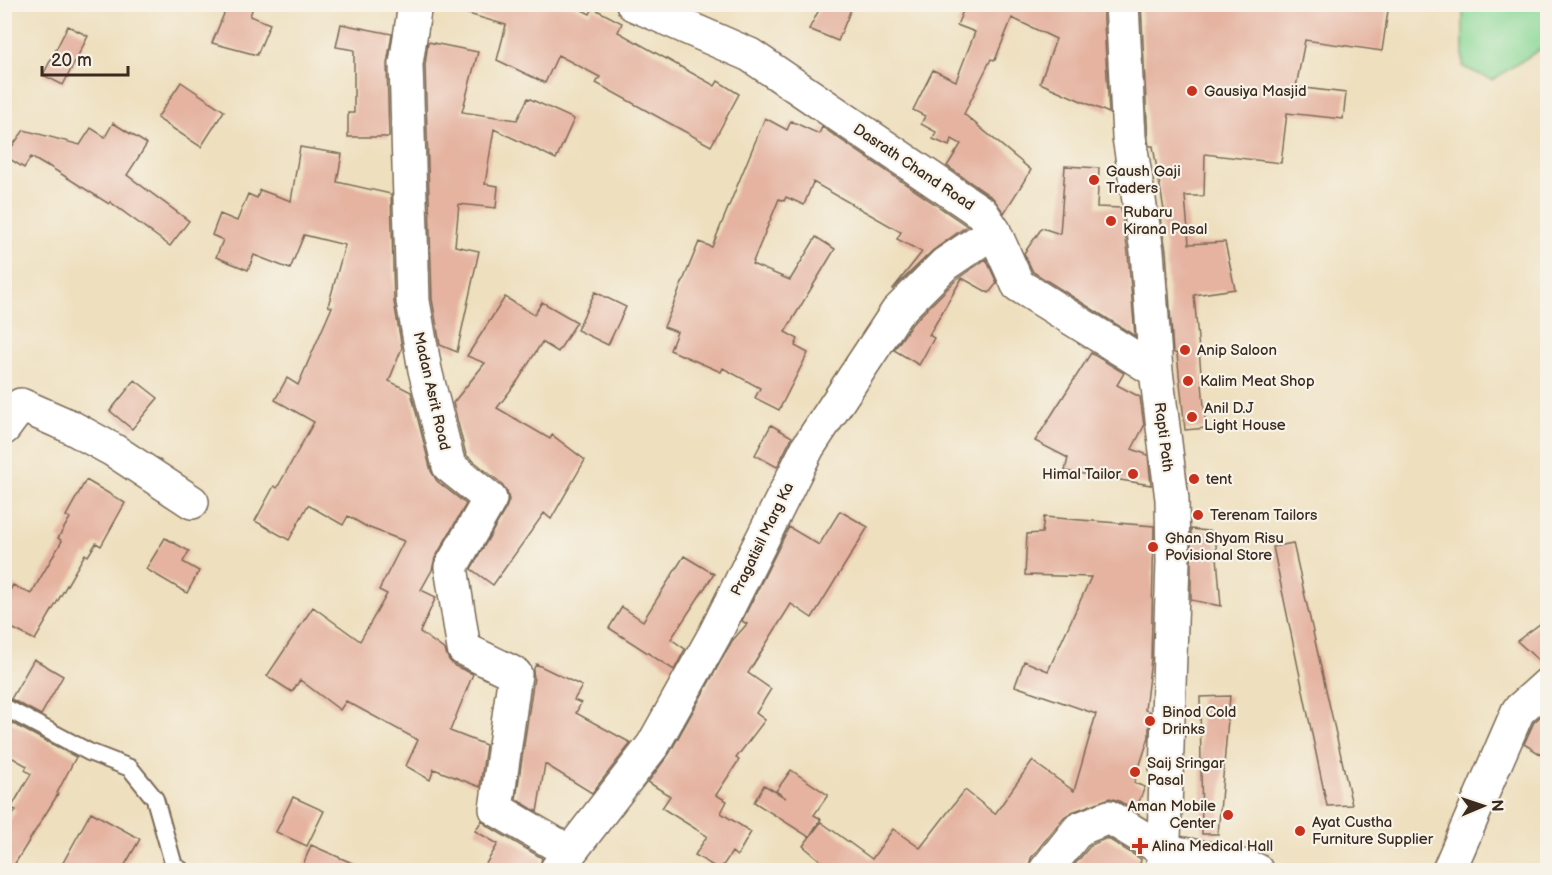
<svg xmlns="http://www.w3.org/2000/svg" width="1552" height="875" font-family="'Balsamiq Sans',sans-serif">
<rect width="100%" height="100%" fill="#f7f3e8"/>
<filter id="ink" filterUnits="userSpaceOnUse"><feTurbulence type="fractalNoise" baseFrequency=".0167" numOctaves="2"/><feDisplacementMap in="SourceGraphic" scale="12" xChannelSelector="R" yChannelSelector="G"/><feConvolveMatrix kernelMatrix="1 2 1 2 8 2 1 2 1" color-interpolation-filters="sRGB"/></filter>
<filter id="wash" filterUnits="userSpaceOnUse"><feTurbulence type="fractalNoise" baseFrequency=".008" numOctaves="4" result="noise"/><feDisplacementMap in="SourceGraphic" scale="24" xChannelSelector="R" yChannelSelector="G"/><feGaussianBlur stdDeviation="1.35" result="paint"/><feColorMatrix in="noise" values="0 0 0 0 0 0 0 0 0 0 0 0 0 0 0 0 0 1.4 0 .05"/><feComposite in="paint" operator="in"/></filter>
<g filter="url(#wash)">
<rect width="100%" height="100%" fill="#eedfbe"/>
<path fill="#89d897" stroke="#62815a" stroke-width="1.5" d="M1464 5H1547V45L1492 80 1463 67V11Z"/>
<g id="blocks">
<path fill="#e5b3a0" d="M228 4H254L250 16 270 24 257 55 212 43Z
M459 4H570L590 14 593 8 622 23 618 32 715 86 718 81 739 94 711 146 596 83 600 77 558 55 545 83 497 60 506 25 458 11Z
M822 4H853L838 41 809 29Z
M966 4H1103L1109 113 1040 83 1056 39 1012 18 995 60 991 59 964 114 1031 170 1004 213 993 198 947 166 961 144 952 139 949 146 933 139 936 132 921 124 925 116 913 110 933 70 956 81 975 32 957 25Z
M1141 4H1389L1382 51 1305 40 1296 87 1346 93 1343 119 1287 113 1281 163 1205 154 1204 196H1185L1189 244 1225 242 1235 289 1194 295 1206 428 1185 430 1177 354 1173 352 1166 250 1159 210H1164L1153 146H1149L1148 140Z
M341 24 392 34 387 64 389 137H348V113H354V50L336 47Z
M68 26 88 36 63 85 43 75Z
M428 42 478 52 462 112 517 120 528 98 574 119 556 159 494 129 485 184 498 186 496 208 459 204 455 246 479 251 457 352 440 345 432 299 425 65Z
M181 82 224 111 201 147 157 118Z
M765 118 787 130 791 121 819 134 822 127 967 226 932 251 892 290 922 252 897 239 901 232 813 182 804 205 786 197 784 201 779 199 752 264 790 280 816 237 835 249 785 332 798 339 795 346 808 353 779 410 755 398 760 388 723 368 721 372 670 350 677 332 664 327 699 242 712 247Z
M113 123 147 144 127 175 189 221 170 246 110 202 109 204 47 165 46 166 31 157 24 168 5 156 24 130 80 145 91 128 105 137Z
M300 147 342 154 337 182 391 194 394 302 402 348 389 381 411 392 431 471 437 481 466 504 435 558 432 570 421 590 436 597 420 632 445 650 449 660 455 666 473 674 450 731 486 745 480 787 434 769 430 780 406 766 418 740 346 701 340 710 300 680 292 692 267 676 313 607 360 641 387 594 379 590 404 541 367 527 348 516 343 525 308 505 289 540 255 521 274 486 277 488 314 422 275 400 287 378 298 385 332 307 328 306 345 245 304 235 290 269 254 255 248 270 216 257 223 240 212 235 220 214 237 221 248 194 257 198 260 190 291 201Z
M1065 166 1099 168 1097 207 1121 208 1128 253 1135 336 1033 272 1024 253 1042 228 1060 234Z
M986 259 997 283 989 293 962 278 929 335 934 338 919 365 894 350 912 324 957 279Z
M595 292 626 307 608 345 577 330Z
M505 297 534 315 542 302 577 322 558 352 542 342 519 379 497 408 550 439 552 435 585 460 551 519 544 513 493 585 471 569 506 508 509 500 507 492 502 484 466 455 453 403 485 363 467 356Z
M1091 353 1124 373 1117 385 1140 397 1144 426 1132 449 1148 455 1151 485 1065 471 1068 458 1035 441Z
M135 380 158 398 132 429 110 411Z
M771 425 792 437 777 467 755 455Z
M86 480 125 503 101 546 96 543 88 556 85 554 35 640 4 624V600L13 585 31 594 62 541 58 538 70 518 66 516Z
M840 511 868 527 812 618 791 604 748 673 771 689 756 713 765 720 736 758 739 760 716 795 727 801 721 813 751 832 737 856 732 852 720 870 695 855 707 836 662 808 670 796 648 782 669 754 732 641 747 624 742 621 789 527 819 545Z
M1044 517 1154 526 1151 659 1145 710 1149 711V737L1134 783 1145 787 1135 811 1119 801 1110 798 1072 812 1064 817 1031 858 1028 870H832L803 846 821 822 872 859 893 829 920 848 965 790 995 814 1032 761 1074 791 1096 714 1015 686 1024 661 1048 671 1091 577 1025 575 1027 534 1042 533Z
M1191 529 1215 532 1221 606 1191 600Z
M165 538 189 551 183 562 199 571 187 593 146 569Z
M1293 543 1352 805 1327 806 1273 547Z
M684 556 714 574 671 639 685 649 674 670 609 628 622 607 643 621Z
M1548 618V666H1545L1517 641Z
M34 659 63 676 41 715 11 699Z
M536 664 582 686 574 700 581 703 576 713 631 743 592 793 545 764 537 812 516 799 534 677 533 671Z
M1230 696 1218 834H1202L1200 697Z
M1548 710V759L1524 744 1534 722Z
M4 719 76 757 57 793 58 794 11 870H4V829L16 810 11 808 31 774 25 770 27 766 4 753Z
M791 770 828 795 814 815 821 819 809 837 754 802 764 785 786 798 776 791Z
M293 797 324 811 307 846 276 832Z
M91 812 140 839 122 870H59Z
M482 820 486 825 542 858 539 870H482L498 844 475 831Z
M1107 838 1141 859 1139 870H1070L1091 845Z
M311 845 368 870H301Z"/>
</g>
</g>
<g filter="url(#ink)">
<use href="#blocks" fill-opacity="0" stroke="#7a6956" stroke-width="1.5"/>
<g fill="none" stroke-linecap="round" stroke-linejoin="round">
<defs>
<path id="lane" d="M4 707 89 752 130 768 155 799 174 866 181 870"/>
<path id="street" d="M415 4 406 64 413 301 425 370 449 466 490 499 451 567 464 649 515 674 496 809 569 852
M4 428 21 405 69 426 113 450 192 502
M557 869 653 745 715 634 808 447 897 312 945 264 994 231
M1046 870 1079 829 1109 817 1165 851
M1449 870 1518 711 1548 684"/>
<path id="secondary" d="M633 4 750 55 982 213 994 231 1018 285 1156 371
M1122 4 1129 137 1147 251 1156 371 1172 499 1173 562 1163 870
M1165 851 1223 861 1256 870"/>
</defs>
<use href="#lane" stroke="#7a6956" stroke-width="20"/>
<use href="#street" stroke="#7a6956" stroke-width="36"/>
<use href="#secondary" stroke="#7a6956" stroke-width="36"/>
<use href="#lane" stroke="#fff" stroke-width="16"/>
<use href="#street" stroke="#fff" stroke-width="33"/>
<use href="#secondary" stroke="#fff" stroke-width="33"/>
</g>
</g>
<g fill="#c8321e" stroke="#f7f3e8" stroke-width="2">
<circle cx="1192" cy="91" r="6"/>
<circle cx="1094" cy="180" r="6"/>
<circle cx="1111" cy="221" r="6"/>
<circle cx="1185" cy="350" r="6"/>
<circle cx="1188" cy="381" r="6"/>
<circle cx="1192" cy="417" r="6"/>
<circle cx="1133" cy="474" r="6"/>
<circle cx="1194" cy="479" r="6"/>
<circle cx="1198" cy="515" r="6"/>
<circle cx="1153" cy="547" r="6"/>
<circle cx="1150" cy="721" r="6"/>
<circle cx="1135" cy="772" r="6"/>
<circle cx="1228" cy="815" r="6"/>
<circle cx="1300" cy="831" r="6"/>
<path d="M1137 837h6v6h6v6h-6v6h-6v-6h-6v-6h6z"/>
</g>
<g text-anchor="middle" stroke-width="4.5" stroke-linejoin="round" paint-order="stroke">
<g font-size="15" fill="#3b2a1e" stroke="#f7f3e8" text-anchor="start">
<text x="1204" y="96">Gausiya Masjid</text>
<text x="1106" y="176">Gaush Gaji<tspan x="1106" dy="17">Traders</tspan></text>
<text x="1123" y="217">Rubaru<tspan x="1123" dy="17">Kirana Pasal</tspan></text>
<text x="1197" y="355">Anip Saloon</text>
<text x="1200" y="386">Kalim Meat Shop</text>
<text x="1204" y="413">Anil D.J<tspan x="1204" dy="17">Light House</tspan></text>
<text x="1121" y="479" text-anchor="end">Himal Tailor</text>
<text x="1206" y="484">tent</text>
<text x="1210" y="520">Terenam Tailors</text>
<text x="1165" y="543">Ghan Shyam Risu<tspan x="1165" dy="17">Povisional Store</tspan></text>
<text x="1162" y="717">Binod Cold<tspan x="1162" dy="17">Drinks</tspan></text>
<text x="1147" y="768">Saij Sringar<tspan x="1147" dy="17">Pasal</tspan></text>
<text x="1216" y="811" text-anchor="end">Aman Mobile<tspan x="1216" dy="17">Center</tspan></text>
<text x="1312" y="827">Ayat Custha<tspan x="1312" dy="17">Furniture Supplier</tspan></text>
<text x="1152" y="851">Alina Medical Hall</text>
</g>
<g font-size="15" fill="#3b2a1e" stroke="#f7f3e8">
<text transform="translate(914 167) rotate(34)" y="5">Dasrath Chand Road</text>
<text transform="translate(432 391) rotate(77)" y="5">Madan Asrit Road</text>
<text transform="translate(1164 437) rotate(83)" y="5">Rapti Path</text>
<text transform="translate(762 539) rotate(-64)" y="5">Pragatisil Marg Ka</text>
</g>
</g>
<rect width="1552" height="875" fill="none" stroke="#f7f3e8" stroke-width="24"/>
<g transform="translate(1483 806) rotate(88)" stroke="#f7f3e8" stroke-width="4.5" paint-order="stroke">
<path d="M0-4.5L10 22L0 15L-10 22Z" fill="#3b2a1e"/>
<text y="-9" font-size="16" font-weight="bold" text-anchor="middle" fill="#3b2a1e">N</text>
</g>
<path d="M42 66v9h86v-9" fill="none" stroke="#3b2a1e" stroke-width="3"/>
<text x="51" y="66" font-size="18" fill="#3b2a1e" stroke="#f7f3e8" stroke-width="4.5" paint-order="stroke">20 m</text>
</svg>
